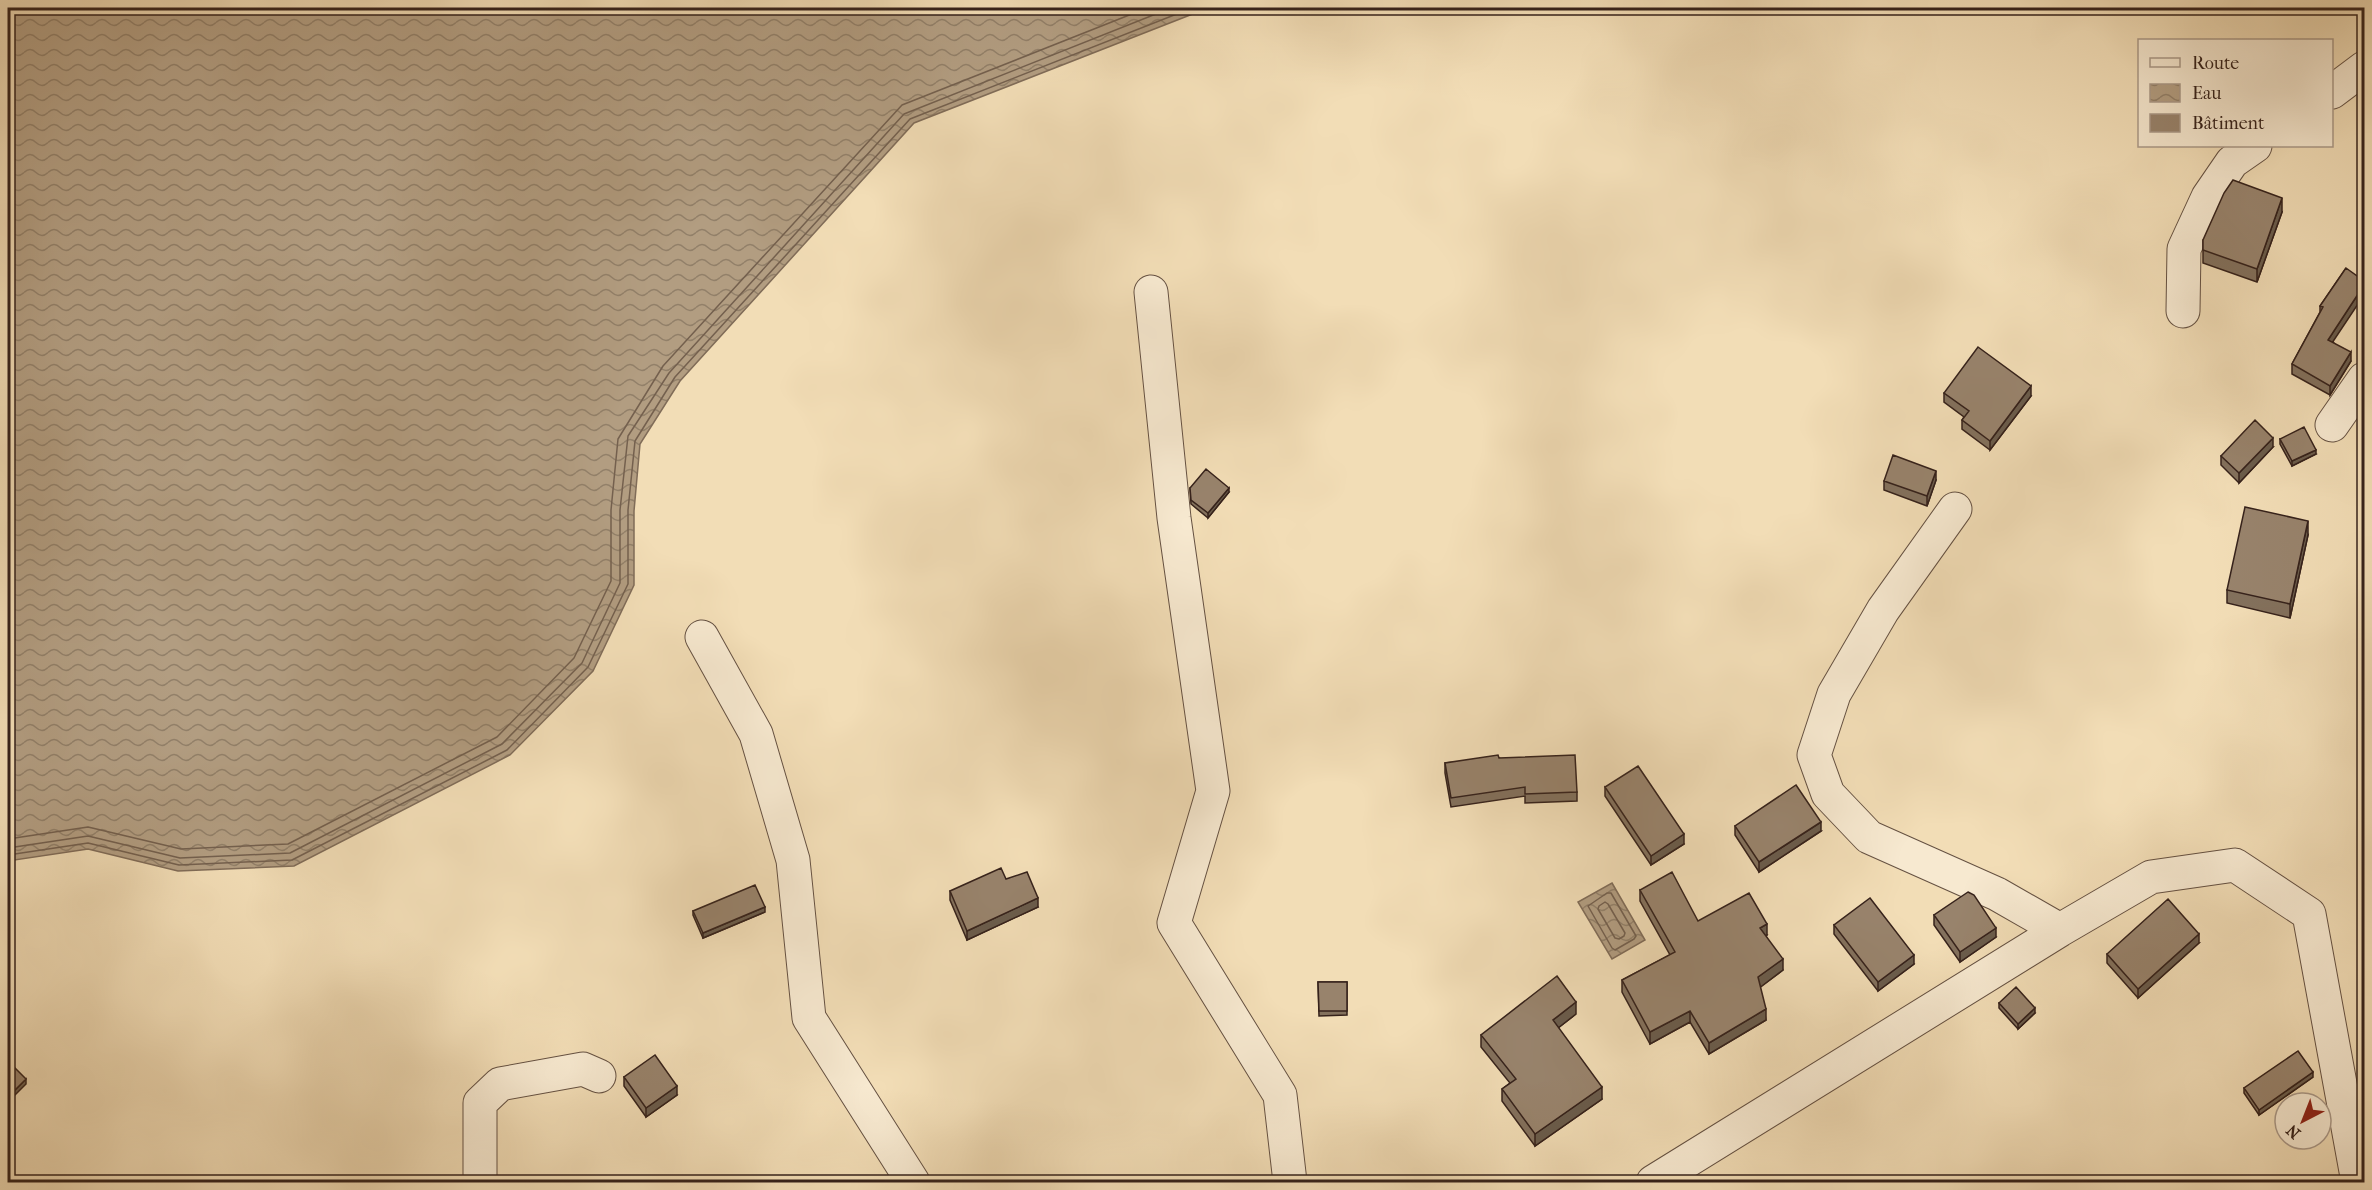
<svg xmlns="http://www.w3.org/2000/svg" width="2372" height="1190" font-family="'IM FELL French Canon',serif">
<defs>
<pattern id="water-waves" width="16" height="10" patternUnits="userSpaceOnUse" patternTransform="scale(1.5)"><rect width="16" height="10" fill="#b29d81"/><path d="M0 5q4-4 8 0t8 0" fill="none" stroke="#928069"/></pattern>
</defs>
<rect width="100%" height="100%" fill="#f2ddb6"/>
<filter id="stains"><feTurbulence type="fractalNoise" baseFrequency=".00333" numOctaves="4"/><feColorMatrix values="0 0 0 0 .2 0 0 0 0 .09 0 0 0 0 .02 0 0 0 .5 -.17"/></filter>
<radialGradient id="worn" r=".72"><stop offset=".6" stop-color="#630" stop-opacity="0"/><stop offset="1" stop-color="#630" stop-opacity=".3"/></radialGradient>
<path fill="url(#water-waves)" stroke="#806c58" stroke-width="1.5" d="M8 8H1208L914 123 680 381 640 444 634 511V585L593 671 510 755 294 866 178 871 88 849 8 861Z
M1612 883 1645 940 1612 959 1578 902Z"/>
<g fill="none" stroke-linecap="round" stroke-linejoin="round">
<path stroke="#74604e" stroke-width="1.5" d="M8 839 88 827 181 849 288 844 497 737 574 658 611 581V510L618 439 663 366 902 105 1147 8
M8 848 88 836 180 858 290 853 502 744 582 663 620 583V510L628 436 669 373 904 114 1171 8
M8 855 88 843 179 865 292 860 507 750 588 667 628 584V510L635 441 675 377 910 119 1192 8
M1607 893H1611L1636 936 1634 939 1615 950 1612 948 1588 906Z
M1605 902 1608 904 1625 933 1624 936 1619 939 1615 938 1598 909 1599 906Z"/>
<defs>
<path id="minor" d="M2332 92 2364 68
M1151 292 1174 518 1213 791 1174 923 1280 1095 1290 1182
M2183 311 2184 249 2208 197 2232 162 2255 146
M2332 425 2364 379
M1955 509 1883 610 1834 694 1814 755 1828 794 1869 837 1997 894 2060 930
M702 637 756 734 793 860 809 1018 913 1182
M480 1182V1103L500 1084 583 1069 599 1076
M1653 1182 2060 930 2151 877 2235 865 2309 914 2358 1182"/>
</defs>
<use href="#minor" stroke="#655142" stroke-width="35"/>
<use href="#minor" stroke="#f7e9d0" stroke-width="33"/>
</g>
<path fill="#83715d" stroke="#36221b" stroke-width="1.5" d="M2282 212 2257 282 2203 263V240Z
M2346 268 2333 342 2351 361 2330 395 2292 374V364L2320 312V306Z
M1944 393 2031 396 1990 450 1962 429V420L1964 417 1944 402Z
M2280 439 2316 454 2292 466 2280 444Z
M2273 447 2239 483 2221 465V456Z
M1936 480 1927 506 1884 490V481Z
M1190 488 1229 492 1208 518 1191 504Z
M2308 535 2290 618 2227 603V590Z
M1499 758 1577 792V801L1525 803V796L1451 807 1445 773V763Z
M1605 787 1684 844 1651 865 1605 796Z
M1735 826 1821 831 1759 872 1735 835Z
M1006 879 1038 907 967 940 950 900V891Z
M1640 890 1698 921 1767 935 1766 936 1783 970 1760 987 1766 1020 1709 1054 1690 1022 1650 1044 1622 992V980L1670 955 1640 901Z
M693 911 765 912 703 938 693 915Z
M1934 915 1996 937 1960 962 1934 925Z
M1834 925 1914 964 1878 991 1834 934Z
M2199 943 2138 998 2107 963V954Z
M1318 982H1347V1015L1319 1016Z
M1999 1003 2035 1013 2018 1029 1999 1008Z
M1576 1014 1558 1028 1602 1099 1535 1146 1502 1101V1089L1510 1083 1481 1047V1035Z
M624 1077 677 1095 646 1117 624 1086Z
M2313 1077 2259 1115 2244 1093V1088Z"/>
<path fill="#6a5c4c" stroke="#36221b" stroke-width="1.5" d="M2282 198V212L2257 282V269Z
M2364 285V295L2328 349V340Z
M2351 352V361L2330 395V386Z
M2031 386V396L1990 450V441Z
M2273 438V447L2239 483V473Z
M2316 450V454L2292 466V461Z
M1936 471V480L1927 506V496Z
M1229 488V492L1208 518V513Z
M2308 521V535L2290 618V604Z
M1821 822V831L1759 872V862Z
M1684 834V844L1651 865V856Z
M1038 898V907L967 940V931Z
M765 907V912L703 938V933Z
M1767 924V935L1760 939V928Z
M1996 928V937L1960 962V952Z
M2199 934V943L2138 998V989Z
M1914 955V964L1878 991V982Z
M1783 959V970L1758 989V977Z
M1576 1002V1014L1553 1032V1020Z
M2035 1008V1013L2018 1029V1024Z
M1766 1009V1020L1709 1054V1043Z
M1690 1011V1022L1650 1044V1032Z
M2313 1072V1077L2259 1115V1110Z
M26 1079V1084L8 1102V1097Z
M677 1086V1095L646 1117V1108Z
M1602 1087V1099L1535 1146V1134Z"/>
<path fill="#98836c" stroke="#36221b" stroke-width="1.5" d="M2233 180 2282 198 2257 269 2203 250V240L2224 193Z
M2346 268 2364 281V285L2328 340 2351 352 2330 386 2292 364 2323 307 2320 306Z
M1978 347 2031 386 1990 441 1962 420 1969 411 1944 393Z
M2255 420 2273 438 2239 473 2221 456Z
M2304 427 2316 450 2292 461 2280 439Z
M1893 455 1936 471 1927 496 1884 481Z
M1206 469 1229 488 1208 513 1191 500 1190 488Z
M2245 507 2308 521 2290 604 2227 590Z
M1498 755 1499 758 1575 755 1577 792 1525 794V787L1451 798 1445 763Z
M1638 766 1684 834 1651 856 1605 787Z
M1796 785 1821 822 1759 862 1735 826Z
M1001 868 1006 879 1027 872 1038 898 967 931 950 891Z
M1672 872 1698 921 1749 893 1767 924 1760 928 1783 959 1758 977 1766 1009 1709 1043 1690 1011 1650 1032 1622 980 1675 952 1640 890Z
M755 885 765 907 703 933 693 911Z
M1968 892 1974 895 1996 928 1960 952 1934 915Z
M1870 898 1914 955 1878 982 1834 925Z
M2168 899 2199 934 2138 989 2107 954Z
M1557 976 1576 1002 1553 1020 1602 1087 1535 1134 1502 1089 1516 1079 1481 1035Z
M1318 982H1347V1011H1319Z
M2016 987 2035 1008 2018 1024 1999 1003Z
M2298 1051 2313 1072 2259 1110 2244 1088Z
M655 1055 677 1086 646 1108 624 1077Z
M8 1061 26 1079 8 1097Z
M594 1179 597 1182H589Z"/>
<rect width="2372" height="1190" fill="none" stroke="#f2ddb6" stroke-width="30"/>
<rect x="9" y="9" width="2354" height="1172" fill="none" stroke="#36221b" stroke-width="3"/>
<rect x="15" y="15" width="2342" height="1160" fill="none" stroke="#36221b" stroke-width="1.5"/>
<rect x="2138" y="39" width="195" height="108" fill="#f7e9d0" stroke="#aa9988" stroke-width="1.5"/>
<rect x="2150" y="58" width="30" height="9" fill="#f7e9d0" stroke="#aa9988" stroke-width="1.5"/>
<text x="2192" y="69" font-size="18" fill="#36221b">Route</text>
<rect x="2150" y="84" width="30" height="18" fill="url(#water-waves)" stroke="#aa9988" stroke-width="1.5"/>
<text x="2192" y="99" font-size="18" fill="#36221b">Eau</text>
<rect x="2150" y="114" width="30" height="18" fill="#98836c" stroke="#aa9988" stroke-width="1.5"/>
<text x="2192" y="129" font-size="18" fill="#36221b">Bâtiment</text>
<g transform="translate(2303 1121) rotate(222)"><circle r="28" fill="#f7e9d0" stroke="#aa9988" stroke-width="1.5"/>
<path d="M0-4.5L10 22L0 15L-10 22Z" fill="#8f2418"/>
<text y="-9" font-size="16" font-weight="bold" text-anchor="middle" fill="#36221b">N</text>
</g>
<rect width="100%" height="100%" filter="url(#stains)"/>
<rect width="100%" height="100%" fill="url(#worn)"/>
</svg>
